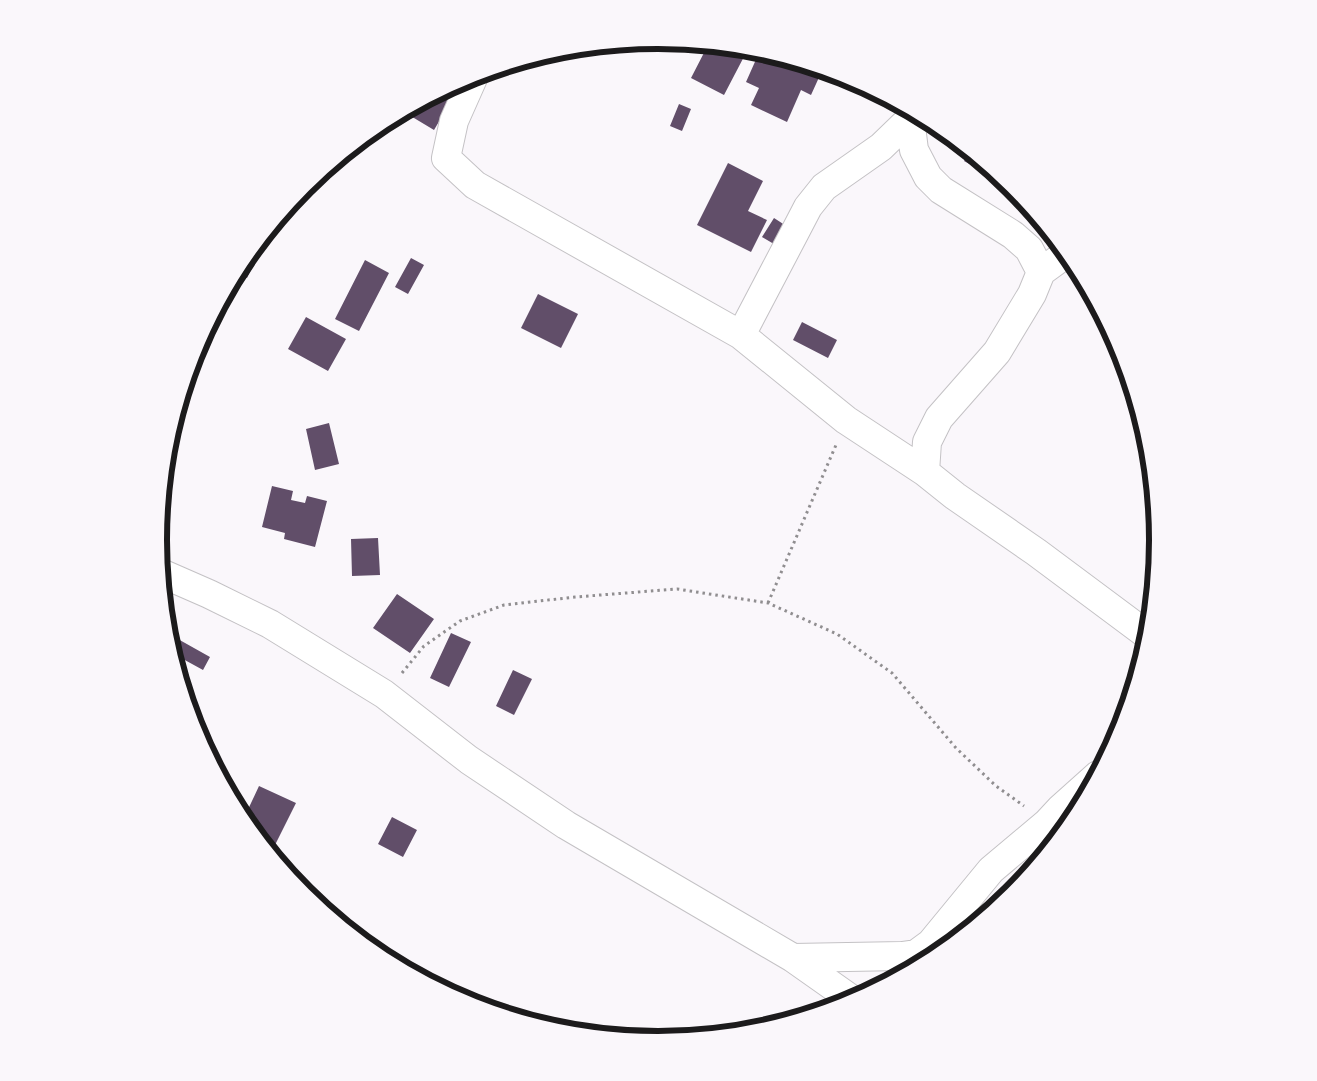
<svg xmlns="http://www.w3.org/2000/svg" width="1317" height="1081" font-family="'Archivo Narrow',sans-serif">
<rect width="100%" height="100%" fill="#faf7fb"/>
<path fill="#614e69" d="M647 41 642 51 628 43Z
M708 45 748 49 724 95 691 78Z
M758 55 770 61 773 55 845 77 842 83 821 73 811 95 801 90 787 122 751 105 759 88 746 82Z
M444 90 454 96 434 130 404 112Z
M679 104 691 109 682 131 670 126Z
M970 152 985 164 982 171 964 161Z
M728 163 763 181 748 211 767 220 751 252 697 225Z
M774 218 791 229 779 247 762 237Z
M272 226 247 278 237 273 243 262Z
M411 258 424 265 408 294 395 287Z
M365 260 389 273 359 331 335 319Z
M538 294 578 314 561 348 521 328Z
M306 317 346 339 328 371 288 349Z
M802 322 837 340 828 358 793 340Z
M329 423 339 464 315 470 306 429Z
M272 486 293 491 291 500 305 503 307 496 327 501 315 547 284 539 285 533 262 527Z
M378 538 380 575 352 576 351 539Z
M397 594 434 619 410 653 373 628Z
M451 633 471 642 449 687 430 678Z
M169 634 210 657 203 670 172 653 168 638Z
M513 670 532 679 514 715 496 706Z
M259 786 296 803 271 853 243 820Z
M392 817 417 830 403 857 378 844Z
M434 978 455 996 429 983Z"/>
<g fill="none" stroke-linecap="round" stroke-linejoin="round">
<defs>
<path id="minor" d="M474 76 454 121 446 158 475 185 741 335 846 420 925 472
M910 119 914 150 928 177 941 190 1013 235 1029 249 1041 272 1032 294 997 352 939 418 927 442 925 472 955 496 1036 552 1150 637
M1041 272 1067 253
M741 335 795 232 808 207 824 187 881 147 910 119 913 112
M161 573 209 594 270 624 384 694 469 760 566 825 793 958 854 1001
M1052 846 1047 837V823L1060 809 1098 775
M793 958 902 956 916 954 931 943 991 870 1047 823"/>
</defs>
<use href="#minor" stroke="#c4c2c5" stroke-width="30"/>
<path stroke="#908e90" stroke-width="3" stroke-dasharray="2.5 4" stroke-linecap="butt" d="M768 603 836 445
M402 673 424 646 460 621 504 605 575 597 677 589 768 603 837 634 892 673 956 748 996 786 1024 806"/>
<use href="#minor" stroke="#fff" stroke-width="28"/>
</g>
<path d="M0 0H1317V1081H0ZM167 540a491 491 0 1 1 982 0a491 491 0 1 1-982 0Z" fill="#faf7fb" fill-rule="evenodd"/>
<path fill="none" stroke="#1c1b1c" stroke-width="6" d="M167 540a491 491 0 1 1 982 0a491 491 0 1 1-982 0Z"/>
</svg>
